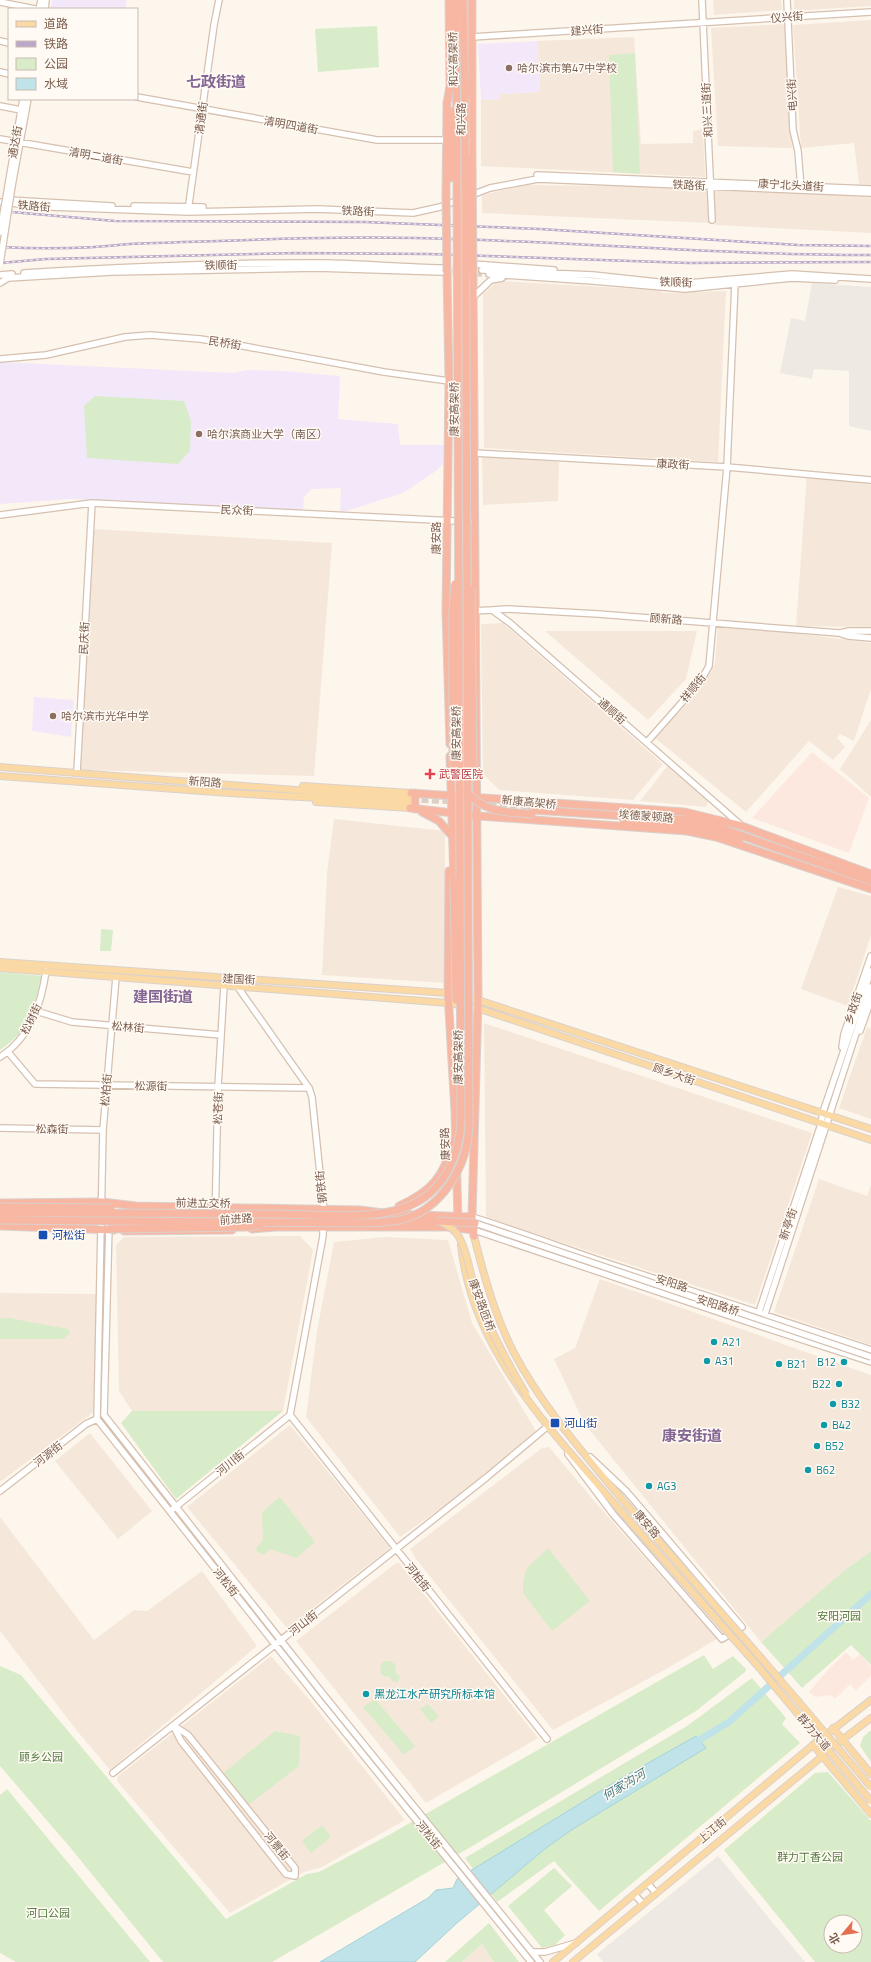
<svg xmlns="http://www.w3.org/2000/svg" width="871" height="1962" font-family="'Titillium Web','Noto Sans SC',sans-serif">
<rect width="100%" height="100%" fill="#fdf6ec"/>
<path fill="#f5e8da" d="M713 0H781L782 10 714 15Z
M794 0H871V6L794 11Z
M871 20V185L859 184 854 143 801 148 793 25Z
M785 24 792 148 718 146 711 28Z
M634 37 641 144 693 143V131L703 129 705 177 481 166V100L499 99 500 94 540 92 537 41Z
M527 185 710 187V223L482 213V195Z
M714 189 871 196V233L715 225Z
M498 281 658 290 663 293 726 291 718 462 484 448 483 294Z
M482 456 559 462 558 501 483 505Z
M807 473 871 480V627L796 626Z
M93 529 332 543 314 776 80 770Z
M503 623 663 764 633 800 499 790 483 774 481 624Z
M718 623 871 643V689L854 741 840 734 837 738 845 747 833 760 809 741 746 812 655 738 688 703 711 672 715 663Z
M545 631H697L686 679 648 720Z
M871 720V797L840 769Z
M669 764 709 798 706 807 640 801Z
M334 819 445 831V983L322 975 327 873Z
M838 887 871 896V935L848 1006 801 989Z
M484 1023 812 1133 755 1305 486 1218Z
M867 1027 871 1029V1119L839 1108Z
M819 1179 867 1196 871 1185V1345L774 1312Z
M300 1236 313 1250 283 1411H132L119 1391 116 1245 124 1237Z
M385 1237 448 1240 472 1323 537 1433 443 1507 400 1537 306 1417 317 1331 334 1242Z
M600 1279 871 1375V1551L845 1570 761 1642 584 1423 554 1359 575 1348Z
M0 1293 97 1294 95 1411 0 1482Z
M290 1425 390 1548 287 1628 187 1507Z
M90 1433 152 1511 118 1539 55 1461Z
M549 1447 595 1502 717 1639 668 1668 553 1730 416 1559 410 1549 542 1448Z
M0 1517 94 1640 134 1610 147 1611 202 1571 257 1646 110 1770 78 1732 0 1631Z
M396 1563H399L538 1738 426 1803 296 1641Z
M271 1656 308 1698 405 1820 322 1867 304 1872 230 1913 117 1781 118 1776Z
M482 1944 494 1962H462Z"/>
<path fill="#fde8e0" d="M812 752 869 798 849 853 752 818Z
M846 1652 853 1660 860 1654 871 1667V1676L856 1690 850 1684 835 1699 831 1695 815 1697 809 1692 825 1673Z"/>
<path fill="#efe9e4" d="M812 283 871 287V431L849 426V371L814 369 812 379 780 373 791 318 805 321Z
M718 1856 805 1962H603L597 1954Z"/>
<path fill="#f3e8fa" d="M52 0H127L125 9H50Z
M537 41 540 92 500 94 499 99 481 100 478 44Z
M0 362 233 373 248 370 285 371 340 376 338 419 398 424 400 445H445L443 464 436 471 403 493 340 513 341 488 311 489 304 497 303 510 71 499 0 504Z
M34 697 74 700 71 737 32 731Z"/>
<path fill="#d8ecc9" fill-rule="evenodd" d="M377 26 379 67 318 72 315 29Z
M635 53 640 174 613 172 609 55Z
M95 396 184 401 191 421 190 451 178 464 87 458 84 406Z
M101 929 113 930 111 951H100Z
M0 972 42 976C32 1012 32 1028 0 1050Z
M0 1318H9L68 1329 70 1333 63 1339H0Z
M132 1411H283L176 1499 121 1423Z
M280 1497 315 1542 296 1558 271 1549 263 1555 257 1552 256 1548 263 1540 262 1512Z
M548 1548 590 1601 552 1631 523 1593V1581L527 1568Z
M871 1551V1665L851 1645 802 1688 761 1642 845 1570Z
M704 1655 713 1669 733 1656 746 1669 745 1672 696 1711 469 1848 272 1962H163L69 1846 0 1766V1666L21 1675 226 1919 307 1874 319 1872 387 1836Z
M385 1661H390L395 1664 396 1673 400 1677 398 1682H393L390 1677 384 1676 380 1672 381 1664Z
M752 1678 786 1718 782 1724 800 1743 599 1911 554 1861 497 1902 465 1858 687 1726Z
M375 1699 415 1746 404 1755 363 1707Z
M428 1704 439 1716 431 1723 420 1709Z
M871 1730V1762L860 1746 863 1737Z
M275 1731 300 1736 299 1766 247 1806 221 1775Z
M828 1772 871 1821V1962H815L724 1850 815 1773ZM831 1922H855V1946H831Z
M7 1789 150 1962H16L0 1953V1795Z
M322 1825 331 1837 311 1853 302 1841Z
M554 1868 572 1886 544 1910 565 1935 555 1945 542 1948 508 1906Z
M489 1923 519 1962H494L482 1944 462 1962H445Z"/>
<path fill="#bfe3e8" stroke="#a5d3da" d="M696 1736 706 1748 573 1829 546 1848 457 1923 415 1962H320L428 1898 436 1890 453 1888 457 1879 620 1779Z"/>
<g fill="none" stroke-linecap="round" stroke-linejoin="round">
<path stroke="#bfe3e8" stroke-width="7" d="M691 1745 729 1722 871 1594"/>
<path stroke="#dcd0c4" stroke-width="5.5" stroke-dasharray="5.5 3" stroke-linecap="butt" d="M444 268 469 270
M444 272 482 274"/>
<path stroke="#dcd0c4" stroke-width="7" stroke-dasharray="7 3.5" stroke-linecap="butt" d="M411 799 457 801
M479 803 533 806"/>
<defs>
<path id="secondary" d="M702 0 712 220
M787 0 793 130 798 151 801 188
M0 2 35 9
M39 9 41 0
M45 9 46 0
M472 37 871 12
M0 41 9 43
M0 72 9 74
M137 97 377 140H447
M0 106 21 110
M0 139 193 172
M537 175 871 189
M8 186 23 99
M12 186 28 99
M8 200 112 206
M0 202 50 207 188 212 317 209 413 213 440 207 490 188 538 179 871 193
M134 206 203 207
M188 211 214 25 219 0
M473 264 554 270
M482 270 593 275 676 284 792 274 871 279
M24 273C125 267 226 262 327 263 365 264 403 267 442 268
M489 274 593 281 685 289 792 278 835 280
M0 275 12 274
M0 283 8 278 112 272 316 268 442 272
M473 297 491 280 502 278
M0 359 46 355 125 337 150 335 200 339 232 344 384 372 449 381
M475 453 727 467 871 480
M0 515 92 503 475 522
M492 610 507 609 598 614 839 633 848 636 871 638
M472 611 492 610 510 623 742 826
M840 633 849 631H871
M647 742 700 682 709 666 727 467 735 283
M77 772 92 503
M116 977 103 1130 97 1419 318 1699 531 1962
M237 979V986L309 1088 312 1097 324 1212
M36 1011 72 1022 221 1035
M860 1031 871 1000
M842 1047 844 1034 871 956
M8 1052 35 1084 309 1088
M0 1057C30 1038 41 1005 46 971
M0 1128 103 1130
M472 1217C517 1231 560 1247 604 1262 693 1291 782 1320 871 1350
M215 1225 218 1087 224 986
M109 1226 104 1415 323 1694 540 1962
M474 1230 754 1324 871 1362
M758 1315 821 1124 823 1112 871 971
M764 1317 871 987
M290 1415 323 1236V1224
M290 1415 547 1739
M568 1454 613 1514 722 1639 742 1627 627 1492 590 1457
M0 1491 86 1424 97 1419
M173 1509 290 1415
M173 1725 188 1735 295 1868V1876L286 1874 181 1741Z
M113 1773 487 1477 548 1426 550 1429
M648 1884 656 1893
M635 1895 643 1904
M533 1952H545L576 1943"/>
<path id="primary" d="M0 767 411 799
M0 776 229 793 411 803
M303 786 411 793
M316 802 410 808
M0 962 448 993 478 1000 871 1129
M0 968 448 1003 477 1008 871 1140
M474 1236C484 1276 495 1316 514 1353 543 1408 586 1456 626 1504
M461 1245C472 1352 553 1432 619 1509
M762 1659 798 1701
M756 1664 792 1707
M833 1728 871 1774
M813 1745 871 1814
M553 1962 813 1745 871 1700
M573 1962 842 1740 871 1718"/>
<path id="highway" d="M456 0 457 194
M463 0 465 96
M472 0V157
M450 178 453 111
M446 194 447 103 450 86 449 0
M447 272 449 381 446 611 450 744
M473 276 478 1000 472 1217 474 1236
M450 756 454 881
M411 793 685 812 742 826 871 874
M410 808 479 816 687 831 716 837 871 889
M415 809V793
M532 810 688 820 706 823 871 881
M422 812 439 821 452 836
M624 821 702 828 740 839
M449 871 448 993 455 1112 458 1220
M0 1203 102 1202 136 1206 360 1210 391 1214 472 1217
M399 1206C431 1192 445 1176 453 1141
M401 1220 437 1221
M0 1226 114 1230
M252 1229 276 1227H448L474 1230
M124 1231 232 1230"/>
</defs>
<use href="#secondary" stroke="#d6c0b0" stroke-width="8"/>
<use href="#primary" stroke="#dad1cd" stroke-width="8"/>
<use href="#highway" stroke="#dad1cd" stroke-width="9"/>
<use href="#secondary" stroke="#fff" stroke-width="5.5"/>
<use href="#primary" stroke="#fbd9a5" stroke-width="6"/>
<use href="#highway" stroke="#f7b7a3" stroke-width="7"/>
<defs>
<path id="rail" d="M0 211 115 221 364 222 540 229 798 245 871 246
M0 247C43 249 86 249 129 244 225 241 321 236 416 238 568 241 719 255 871 255
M0 263 46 259 296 253 428 254 689 263 871 262"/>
</defs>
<use href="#rail" stroke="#b9a8c9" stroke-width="2.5"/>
<use href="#rail" stroke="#fffaf3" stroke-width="1" stroke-dasharray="3" stroke-linecap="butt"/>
<defs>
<path id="secondary-bridge" d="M0 232 8 186
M0 264 12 186
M475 1223 871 1357"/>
<path id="primary-bridge" d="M441 1222C448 1225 455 1230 459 1237 469 1255 470 1277 477 1296 490 1331 507 1362 526 1394
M626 1504 762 1659
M619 1509 756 1664
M798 1701 871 1787
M792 1707 871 1801"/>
<path id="highway-bridge" d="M472 157 473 276
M446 194 447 272
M455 584 453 609V761L457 777
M471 589 473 773
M467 792C484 813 508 812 532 814
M454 881 456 1000
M0 1207 111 1208
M0 1213C92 1212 183 1214 275 1214 315 1214 377 1222 413 1204 445 1189 460 1154 461 1120L457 194
M0 1220 360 1223C373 1223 387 1222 400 1220 442 1210 468 1166 469 1125L465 96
M437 1221 475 1223
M109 1229 248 1227 260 1225"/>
</defs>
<use href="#secondary-bridge" stroke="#d6c0b0" stroke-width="8" stroke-linecap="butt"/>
<use href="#primary-bridge" stroke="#dad1cd" stroke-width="8" stroke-linecap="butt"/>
<use href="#highway-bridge" stroke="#dad1cd" stroke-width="9" stroke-linecap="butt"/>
<use href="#secondary-bridge" stroke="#fff" stroke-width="5.5"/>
<use href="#primary-bridge" stroke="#fbd9a5" stroke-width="6"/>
<use href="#highway-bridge" stroke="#f7b7a3" stroke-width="7"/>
</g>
<g fill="#8d6e63" stroke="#fffaf3" stroke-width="1.5">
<circle cx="509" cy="68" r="4"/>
<circle cx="199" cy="434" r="4"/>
<circle cx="53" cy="716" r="4"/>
</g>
<path fill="#e0444e" stroke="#fffaf3" stroke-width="1.5" d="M428 768h4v4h4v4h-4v4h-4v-4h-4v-4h4z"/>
<g fill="#1a4fb4" stroke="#fffaf3" stroke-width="1.5">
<rect x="38" y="1230" width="10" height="10" rx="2"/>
<rect x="550" y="1418" width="10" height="10" rx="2"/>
</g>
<g fill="#0f9aa8" stroke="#fffaf3" stroke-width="1.5">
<circle cx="714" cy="1342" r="4"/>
<circle cx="707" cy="1361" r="4"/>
<circle cx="844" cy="1362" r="4"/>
<circle cx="779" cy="1364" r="4"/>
<circle cx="839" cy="1384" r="4"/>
<circle cx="833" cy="1404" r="4"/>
<circle cx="824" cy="1425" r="4"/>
<circle cx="817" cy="1446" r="4"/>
<circle cx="808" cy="1470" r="4"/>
<circle cx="649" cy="1486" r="4"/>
<circle cx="366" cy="1694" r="4"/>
</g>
<g text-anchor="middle" stroke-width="3" stroke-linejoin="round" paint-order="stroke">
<g font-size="11" fill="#7a5c4d" stroke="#fffaf3">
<text transform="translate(787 17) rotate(-4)" y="4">仪兴街</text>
<text transform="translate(587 30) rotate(-4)" y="4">建兴街</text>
<text transform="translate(453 59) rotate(-91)" y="4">和兴高架桥</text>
<text transform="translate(792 95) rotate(-93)" y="4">电兴街</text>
<text transform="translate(707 110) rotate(-93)" y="4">和兴三道街</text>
<text transform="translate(201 118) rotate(-82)" y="4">清通街</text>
<text transform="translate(461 119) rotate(-90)" y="4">和兴路</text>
<text transform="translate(291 125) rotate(10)" y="4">清明四道街</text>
<text transform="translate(15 142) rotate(-80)" y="4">通达街</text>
<text transform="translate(96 156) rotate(10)" y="4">清明二道街</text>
<text transform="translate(689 185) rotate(3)" y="4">铁路街</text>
<text transform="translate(791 185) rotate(3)" y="4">康宁北头道街</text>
<text transform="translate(34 206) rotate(5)" y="4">铁路街</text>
<text transform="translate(358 211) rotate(3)" y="4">铁路街</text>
<text transform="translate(221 265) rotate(-1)" y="4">铁顺街</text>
<text transform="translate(676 282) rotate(2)" y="4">铁顺街</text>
<text transform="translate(225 343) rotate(9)" y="4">民桥街</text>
<text transform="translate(454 409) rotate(-90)" y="4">康安高架桥</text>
<text transform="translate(673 464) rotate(3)" y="4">康政街</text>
<text transform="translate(237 510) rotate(3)" y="4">民众街</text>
<text transform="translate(436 538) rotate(-90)" y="4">康安路</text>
<text transform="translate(666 619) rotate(4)" y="4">顾新路</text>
<text transform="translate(84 638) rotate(-87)" y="4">民庆街</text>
<text transform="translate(693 688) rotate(-51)" y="4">祥顺街</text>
<text transform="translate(612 711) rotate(41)" y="4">通顺街</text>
<text transform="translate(456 733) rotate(-90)" y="4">康安高架桥</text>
<text transform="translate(205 782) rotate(4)" y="4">新阳路</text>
<text transform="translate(529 802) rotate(5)" y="4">新康高架桥</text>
<text transform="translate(646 816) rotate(4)" y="4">埃德蒙顿路</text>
<text transform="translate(239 979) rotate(3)" y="4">建国街</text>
<text transform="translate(853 1008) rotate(-71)" y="4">乡政街</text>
<text transform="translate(31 1019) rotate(-64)" y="4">松树街</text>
<text transform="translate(128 1027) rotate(5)" y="4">松林街</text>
<text transform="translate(458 1057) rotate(-90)" y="4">康安高架桥</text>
<text transform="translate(674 1074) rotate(19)" y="4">顾乡大街</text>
<text transform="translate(151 1086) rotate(1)" y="4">松源街</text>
<text transform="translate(106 1090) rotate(-85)" y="4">松柏街</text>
<text transform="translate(218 1108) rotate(-88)" y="4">松苍街</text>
<text transform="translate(52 1129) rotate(1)" y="4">松森街</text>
<text transform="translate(445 1144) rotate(-92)" y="4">康安路</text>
<text transform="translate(321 1187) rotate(-96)" y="4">钢铁街</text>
<text transform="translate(203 1203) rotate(1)" y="4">前进立交桥</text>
<text transform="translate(236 1219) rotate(-4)" y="4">前进路</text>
<text transform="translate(788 1224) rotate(-71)" y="4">新亭街</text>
<text transform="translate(672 1283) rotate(18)" y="4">安阳路</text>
<text transform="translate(482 1305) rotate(70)" y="4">康安路匝桥</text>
<text transform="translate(718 1305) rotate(18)" y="4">安阳路桥</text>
<text transform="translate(48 1454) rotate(-38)" y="4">河源街</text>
<text transform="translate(230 1463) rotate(-39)" y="4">河川街</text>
<text transform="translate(647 1524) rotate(49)" y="4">康安路</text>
<text transform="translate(418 1577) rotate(52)" y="4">河柏街</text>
<text transform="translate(226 1582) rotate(52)" y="4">河松街</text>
<text transform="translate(303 1623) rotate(-38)" y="4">河山街</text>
<text transform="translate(814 1732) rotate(50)" y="4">群力大道</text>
<text transform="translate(712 1830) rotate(-40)" y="4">上江街</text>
<text transform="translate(429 1835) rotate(51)" y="4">河松街</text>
<text transform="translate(277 1846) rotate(51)" y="4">河景街</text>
</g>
<g font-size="11" fill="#785e54" stroke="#fffaf3" text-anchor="start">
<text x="517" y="72">哈尔滨市第47中学校</text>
<text x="207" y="438">哈尔滨商业大学（南区）</text>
<text x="61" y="720">哈尔滨市光华中学</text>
</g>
<g font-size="11" fill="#be3a42" stroke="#fffaf3" text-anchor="start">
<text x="439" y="778">武警医院</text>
</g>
<g font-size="11" fill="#164399" stroke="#fffaf3" text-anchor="start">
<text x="52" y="1239">河松街</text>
<text x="564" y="1427">河山街</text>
</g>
<g font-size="11" fill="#0d838f" stroke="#fffaf3" text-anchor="start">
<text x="722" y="1346">A21</text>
<text x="715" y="1365">A31</text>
<text x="836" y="1366" text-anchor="end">B12</text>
<text x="787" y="1368">B21</text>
<text x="831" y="1388" text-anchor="end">B22</text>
<text x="841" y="1408">B32</text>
<text x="832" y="1429">B42</text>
<text x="825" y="1450">B52</text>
<text x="816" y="1474">B62</text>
<text x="657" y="1490">AG3</text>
<text x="374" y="1698">黑龙江水产研究所标本馆</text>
</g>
<g font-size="11" fill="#537a41" stroke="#fffaf3">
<text x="839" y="1620">安阳河园</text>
<text x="41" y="1761">顾乡公园</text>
<text x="810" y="1861">群力丁香公园</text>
<text x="48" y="1917">河口公园</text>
</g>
<g font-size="12" font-style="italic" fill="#437c86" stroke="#fffaf3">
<text transform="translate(624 1785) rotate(-31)" y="4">何家沟河</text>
</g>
<g font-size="15" font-weight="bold" fill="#846695" stroke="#fffaf3">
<text x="216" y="87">七政街道</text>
<text x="163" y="1002">建国街道</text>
<text x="692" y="1441">康安街道</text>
</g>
</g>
<rect x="8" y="8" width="130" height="92" fill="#fffaf3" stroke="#cabbb1"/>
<rect x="16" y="21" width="20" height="6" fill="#fbd9a5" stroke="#cabbb1"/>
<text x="44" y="28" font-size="12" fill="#7a5c4d">道路</text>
<rect x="16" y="41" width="20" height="6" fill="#b9a8c9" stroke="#cabbb1"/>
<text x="44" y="48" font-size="12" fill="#7a5c4d">铁路</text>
<rect x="16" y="58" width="20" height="12" fill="#d8ecc9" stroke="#cabbb1"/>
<text x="44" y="68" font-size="12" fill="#7a5c4d">公园</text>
<rect x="16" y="78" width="20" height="12" fill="#bfe3e8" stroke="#cabbb1"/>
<text x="44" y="88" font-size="12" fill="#7a5c4d">水域</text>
<g transform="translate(843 1934) rotate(241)"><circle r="19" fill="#fffaf3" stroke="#cabbb1"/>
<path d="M0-3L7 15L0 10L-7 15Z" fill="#e76f51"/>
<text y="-6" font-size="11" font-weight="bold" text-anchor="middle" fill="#7a5c4d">北</text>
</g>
</svg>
